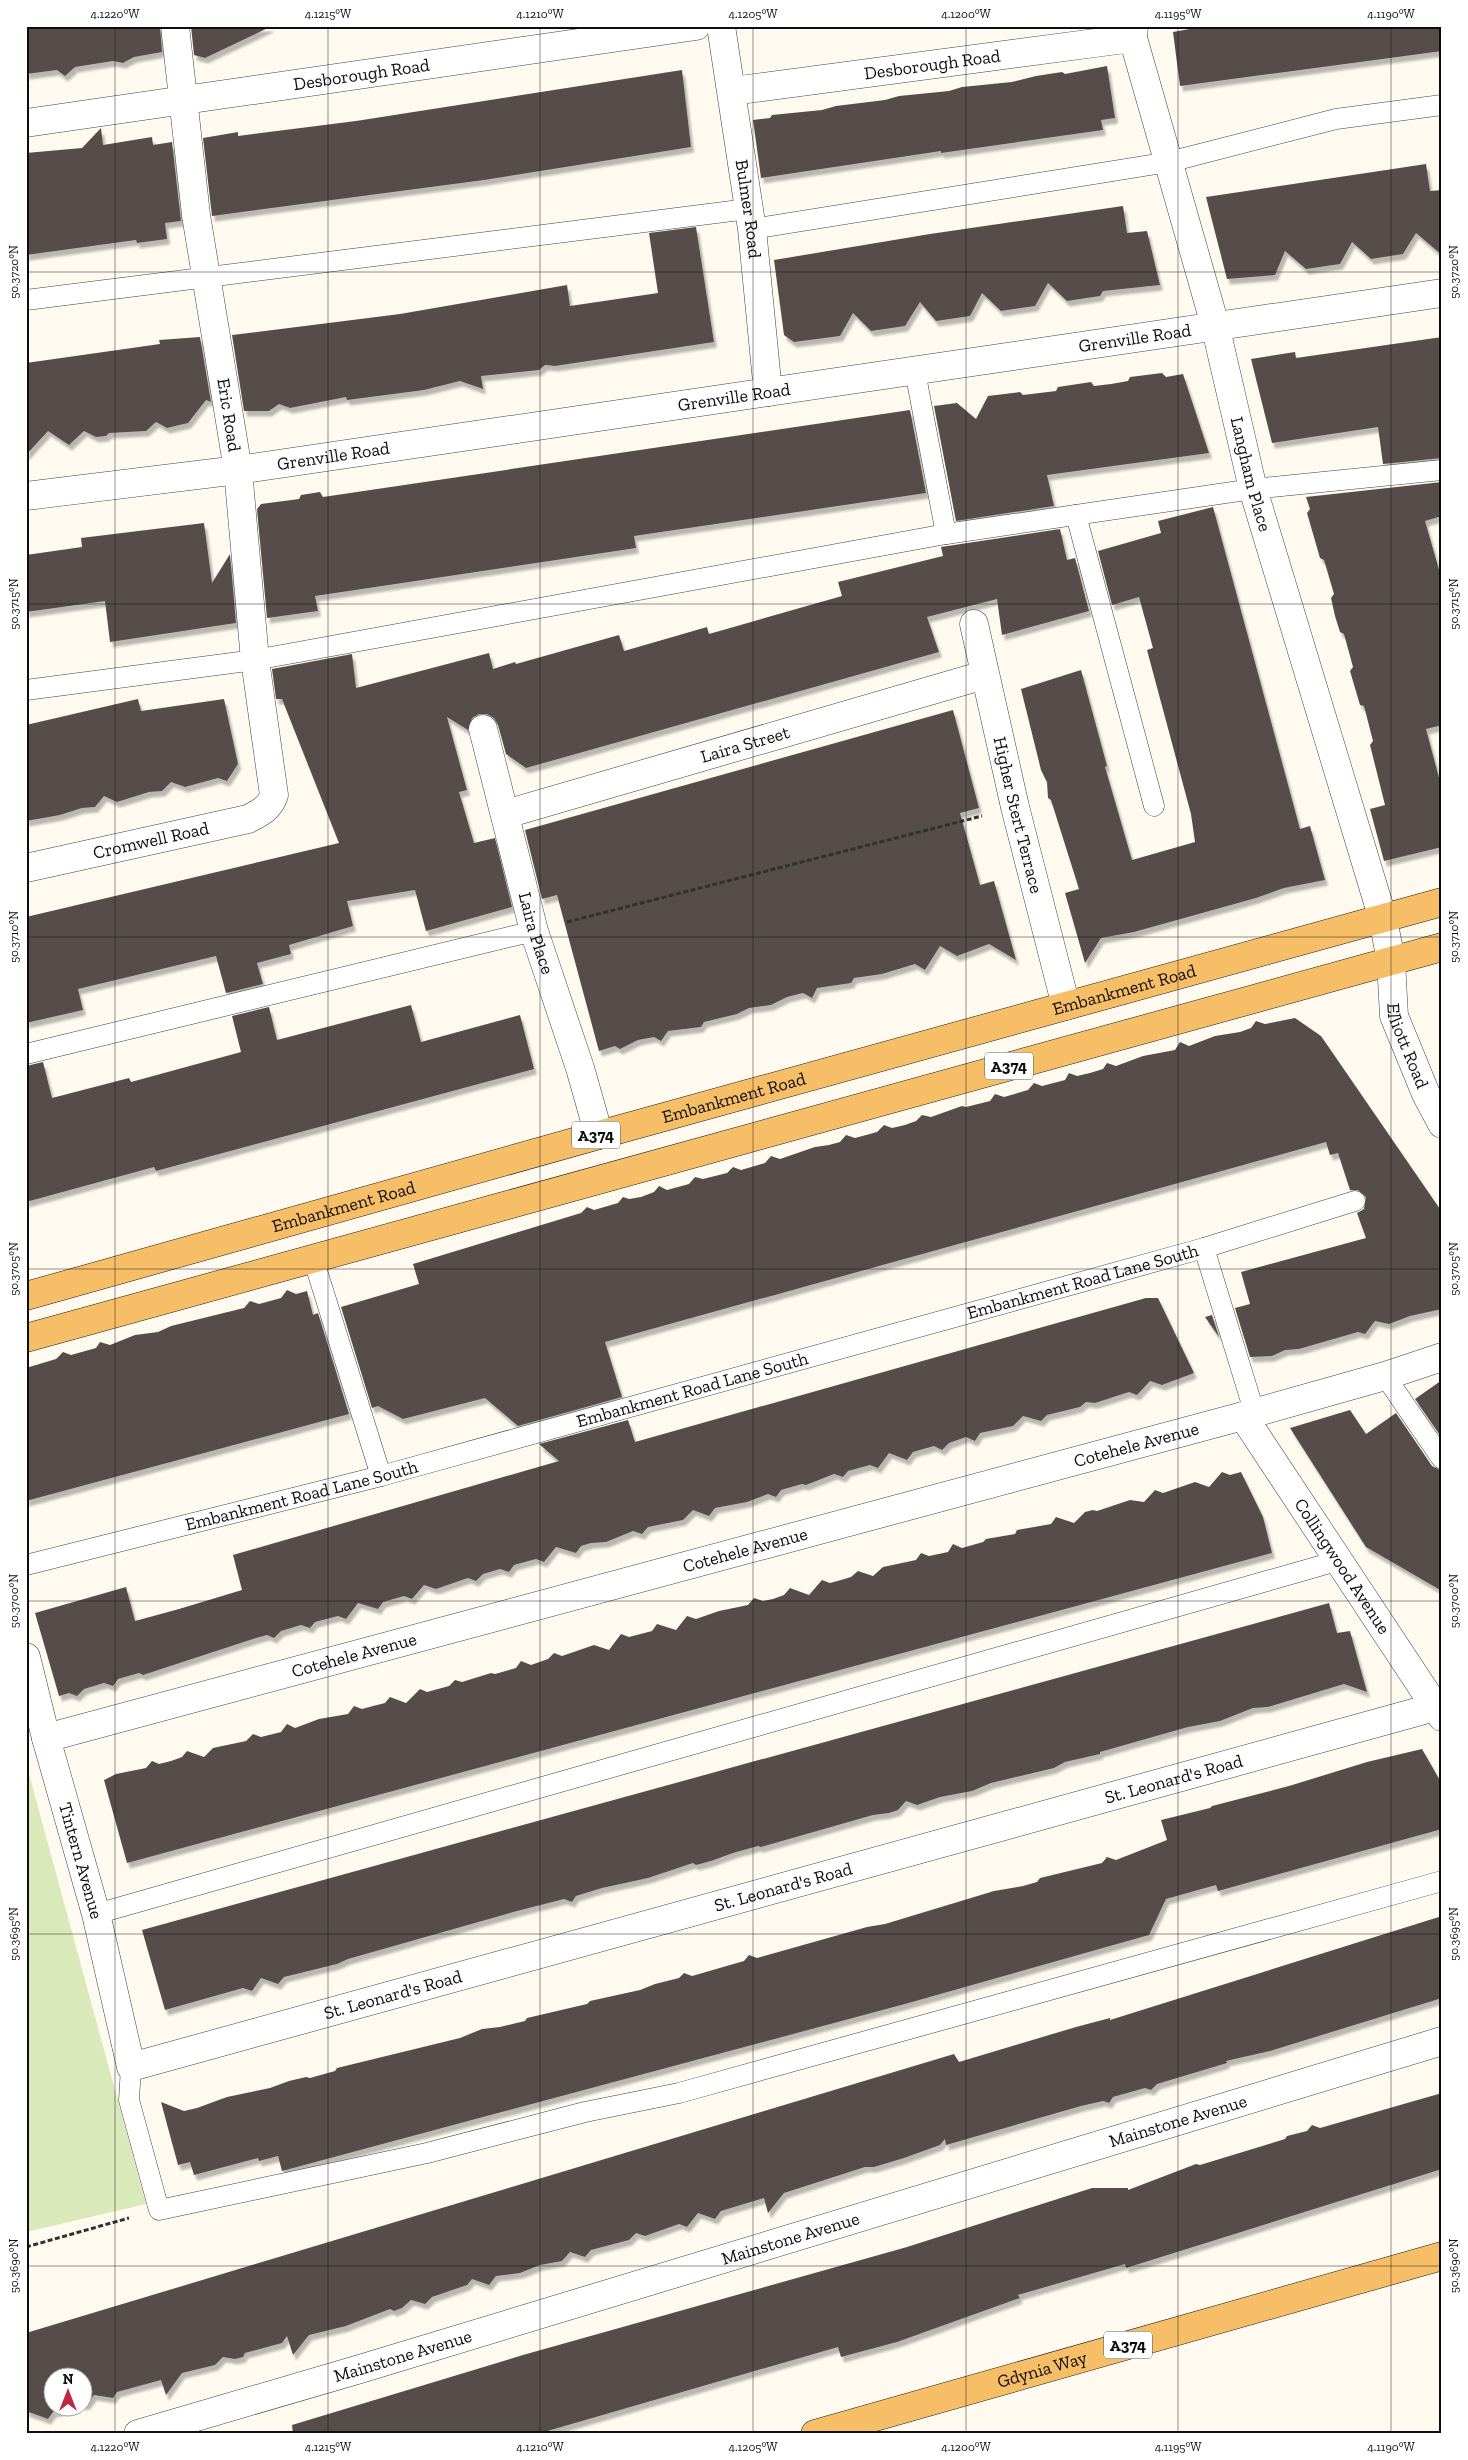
<svg xmlns="http://www.w3.org/2000/svg" width="1468" height="2460" font-family="'Zilla Slab',serif">
<defs>
<filter id="shadow"><feDropShadow dx="3" dy="5.5" stdDeviation="1" flood-color="#0004"/></filter>
</defs>
<rect width="100%" height="100%" fill="#fffaf0"/>
<path fill="#dae9ba" d="M26 1763 146 2204 26 2232Z"/>
<path fill="#574e4b" filter="url(#shadow)" d="M26 26H160L162 52 134 57 123 63 113 61 75 67 65 76 57 70 26 74Z
M191 26H272L205 58 194 55Z
M1206 26H1442V51L1180 86 1173 32Z
M1107 66 1115 118 1101 120 1103 130 941 153V151L761 178 753 120 770 118 772 115 822 110 836 106 885 100 899 96 949 91 962 87 1012 82 1036 76 1062 72 1065 74Z
M682 70 691 147 484 180 212 216 203 138 238 132V136L356 121Z
M101 128 103 145 152 137 153 145 172 142 181 221 165 223 167 239 137 243 136 240 26 255V153L82 148Z
M1426 164 1430 191 1442 190V255L1416 233 1403 254 1371 259 1352 242 1340 264 1306 269 1285 251 1275 275 1227 279 1206 197Z
M1123 206 1127 233 1147 231 1160 285 1103 291 1100 296 1067 301 1048 283 1035 306 1001 311 982 293 970 316 936 321 920 302 905 326 871 331 853 313 840 336 794 342 784 335 774 260 930 234Z
M696 227 714 342 555 366 545 365 539 370 530 371 481 376 483 389 460 381 424 390 347 400 346 397 290 408 279 404 269 411H244L232 335 400 314 567 285 570 306 658 293 649 233Z
M200 337 211 402 206 400 188 423 167 428 156 422 146 431 109 433 106 436 96 437 84 431 69 445 48 431 26 455V363L160 344 159 340Z
M1442 337V458L1383 464 1378 427 1272 443 1251 359 1295 352 1296 358Z
M1162 373 1166 377 1183 374 1209 453 1047 475 1054 506 956 521 934 406 957 403 976 419 988 396 1020 392 1023 395 1056 391 1058 387 1091 382 1094 386 1111 384 1128 381 1130 377Z
M910 410 926 493 634 536 636 548 315 596 318 611 267 618 257 509 261 504 299 499 301 495 320 492 323 497Z
M1442 482V516L1425 521 1442 580V725L1426 729 1442 789V847L1384 861 1370 809 1385 805 1370 745 1373 741 1364 706 1360 705 1350 671 1353 667 1344 634 1340 632 1335 616 1331 598 1334 594 1324 560 1320 558 1307 513 1310 509 1306 497Z
M1213 507 1300 829 1310 826 1325 880 1284 888 1256 898 1134 932 1101 938 1085 963 1065 893 1079 889 1051 800 1048 798 1047 782 1041 770 1021 689 1081 670 1107 766 1105 767 1132 860 1195 842 1191 814 1147 650 1153 648 1139 597 1112 605 1098 551 1161 533 1158 521Z
M204 523 212 583 230 554 236 623 110 642 105 601 26 612V555L82 547 81 538Z
M1060 529 1067 560 1075 558 1089 611 1002 635 997 599 927 617 939 652 526 768 506 754 498 725 494 718 487 714H479L472 718 468 730 447 717 467 790 459 792 474 843 495 838 512 907 426 931 415 890 347 901 353 926 289 945 291 954 257 963 263 984 226 993 216 956 78 989 83 1010 26 1023V917L339 843 282 699H276L272 669 352 654 356 688 489 653 493 669 515 662 516 664 619 635 624 651 707 627 709 634 842 596 838 582 943 556 941 547Z
M138 699 141 711 224 699 238 764 227 781 218 778 185 787 171 782 162 791 149 792 117 802 104 796 95 807 82 808 60 815 26 821V725Z
M953 710 979 808 960 813 980 885 994 881 1016 960 989 944 957 956 940 946 925 970 915 964 882 974 854 978 851 983 817 988 812 998 803 993 787 997 771 1005 749 1008 737 1014 704 1022 701 1027 668 1031 661 1041 654 1037 638 1040 620 1049 615 1046 599 1051 557 895 542 899 525 830Z
M411 1005 421 1042 520 1015 534 1069 156 1171 154 1167 26 1202V1066L43 1062 52 1098 129 1078 131 1082 241 1052 232 1016 269 1007 277 1040Z
M1295 1018 1321 1036 1442 1212V1309L1410 1316 1389 1324 1375 1321 1365 1334 1358 1332 1299 1349 1285 1350 1272 1356 1250 1357 1235 1308 1250 1304 1241 1272 1366 1238 1357 1213 1364 1209 1366 1197 1358 1190H1350L1338 1153 1330 1155 1326 1142 605 1342 622 1397 518 1426 485 1398 403 1419 378 1406 372 1408 341 1307 419 1284 413 1264 581 1213 587 1207 594 1210 618 1203 623 1197 629 1199 641 1197 654 1192 659 1186 667 1190 689 1184 695 1177 703 1179 727 1173 733 1167 741 1170 765 1163 771 1156 780 1159 815 1147 829 1145 840 1142 846 1135 855 1138 877 1132 884 1125 892 1128 905 1125 916 1121 922 1115 931 1117 962 1106 966 1107 990 1101 995 1094 1004 1097 1028 1090 1034 1083 1042 1086 1065 1080 1069 1073 1077 1076 1090 1073 1103 1069 1107 1063 1116 1066 1143 1056 1175 1050 1180 1042 1189 1046 1215 1036 1240 1032 1251 1028 1256 1021 1265 1024Z
M287 1290 296 1294 307 1291 313 1315 318 1313 349 1414 26 1501V1368L56 1359 63 1352 71 1355 96 1348 100 1342 110 1345 135 1335 158 1332 171 1326 244 1308 250 1301 259 1304 281 1298Z
M1146 1298H1158L1194 1373 1162 1385 1150 1381 1137 1395 1129 1392 1095 1403 1086 1402 1080 1407 1047 1415 1041 1421 1023 1416 1013 1426 980 1433 975 1441 966 1437 949 1443 942 1450 934 1446 913 1452 907 1460 889 1453 878 1468 870 1465 848 1471 843 1477 834 1474 806 1485 802 1484 781 1490 776 1497 768 1494 747 1502 715 1508 709 1516 693 1510 683 1520 648 1527 642 1534 633 1531 606 1542 591 1543 581 1546 576 1553 556 1547 544 1562 536 1559 514 1565 509 1572 500 1569 483 1574 476 1581 468 1578 436 1589 424 1585 412 1599 404 1596 383 1602 378 1609 358 1603 346 1619 338 1616 315 1622 310 1628 301 1625 281 1631 274 1638 267 1635 256 1638 143 1675 139 1673 118 1679 113 1686 104 1683 84 1689 77 1696 69 1693 59 1696 35 1613 126 1587 135 1621 179 1609 242 1590 233 1555 559 1461 539 1444 628 1420 635 1442Z
M1212 1315 1219 1337 1205 1317Z
M1442 1380V1438L1415 1399Z
M1350 1410 1366 1434 1396 1413 1432 1466 1442 1471V1591L1366 1547 1290 1428Z
M1222 1472 1230 1475 1241 1472 1263 1517 1272 1553 127 1863 104 1780 116 1774 146 1768 152 1761 159 1764 171 1761 182 1757 187 1751 204 1757 213 1748 246 1741 253 1734 261 1737 281 1732 287 1724 295 1728 319 1719 348 1714 354 1706 362 1709 373 1706 385 1703 390 1697 406 1703 420 1689 427 1692 449 1686 455 1680 462 1682 491 1673 495 1674 516 1668 521 1661 531 1665 548 1659 554 1653 562 1656 594 1645 609 1650 621 1634 629 1637 652 1631 657 1624 676 1630 687 1616 696 1619 719 1611 748 1605 754 1598 763 1601 773 1599 784 1595 790 1588 809 1595 822 1580 830 1583 841 1580 851 1577 858 1571 873 1576 883 1567 916 1560 921 1553 929 1556 948 1552 953 1544 962 1548 983 1542 986 1539 1015 1534 1017 1530 1051 1524 1056 1517 1074 1523 1085 1512 1093 1510 1097 1511 1130 1500 1144 1502 1155 1490 1163 1493 1195 1482 1209 1487Z
M1329 1603 1337 1633 1350 1631 1367 1692 1344 1684 1268 1707 1253 1708 1220 1721 1188 1727 1100 1752V1754L1065 1762 1054 1768 991 1783 972 1791 940 1797 917 1805 906 1801 898 1810 889 1813 873 1815 761 1847 758 1846 733 1853 711 1861 696 1865 693 1863 648 1878 602 1888 576 1896 572 1902 564 1899 517 1911 348 1959 337 1964 284 1977 278 1984 261 1978 252 1991 243 1988 165 2010 142 1930Z
M1422 1749 1442 1784V1829L1218 1891 1216 1885 1166 1899 1149 1935 905 2004 282 2171 278 2156 259 2161 258 2158 194 2175 190 2162 178 2165 161 2102 184 2111 197 2108 227 2097 270 2088 289 2081 306 2077 310 2078 335 2071 337 2068 460 2038 482 2029 500 2027 525 2021 527 2018 587 2004 590 2001 640 1990 655 1984 679 1978 684 1973 692 1976 744 1961 749 1955 757 1958 867 1927 885 1924 994 1891 1023 1886 1037 1882 1040 1878 1102 1863 1107 1857 1116 1860 1167 1840 1161 1820 1210 1808 1212 1806 1289 1786 1367 1762Z
M1442 1916V1998L1270 2051 1226 2061 1227 2063 1157 2084 1151 2090 1145 2088 1113 2097 1109 2103 1103 2101 1081 2106 946 2145 945 2139 940 2145 904 2158 874 2167H865L784 2193 768 2213 764 2198 721 2211 715 2219 698 2213 687 2227 679 2224 645 2236 636 2233 629 2240 591 2250 585 2257 570 2252 562 2261 540 2265 520 2273 496 2276 489 2285 472 2279 467 2285 432 2297 425 2304 411 2300 402 2308 394 2311 390 2309 346 2326 309 2335 293 2355 287 2336 282 2343 245 2353 243 2357 235 2359 223 2357 215 2365 182 2373 166 2395 161 2380 117 2392 113 2398 94 2395 87 2404 82 2405V2378H52V2408H71L53 2412 48 2419 26 2411V2333L954 2054 959 2062 1076 2027 1110 2018V2020Z
M1442 2093V2169L1126 2268 1125 2264 1018 2295 1020 2298 897 2342 841 2357 838 2347 537 2434H293L292 2425 523 2355 907 2247 1092 2188H1128V2190L1196 2164 1200 2165 1285 2139 1287 2136 1307 2131 1312 2125 1320 2128Z"/>
<g fill="none" stroke-linecap="round" stroke-linejoin="round">
<defs>
<g id="service">
<path d="M752 229 1169 162 1336 119 1442 105"/>
<path d="M26 300 748 209"/>
<path d="M915 371 946 534"/>
<path d="M1076 515 1154 806"/>
<path d="M26 690 255 660 946 534 1253 489 1442 470"/>
<path d="M26 1054 534 931"/>
<path d="M1204 1248 1254 1411"/>
<path d="M313 1258 381 1476"/>
<path d="M1385 1376 1442 1459"/>
<path id="s1" d="M26 1565 381 1476 1204 1248 1355 1201"/>
<path d="M96 1914 1337 1561"/>
<path d="M131 2067 129 2100 159 2210 427 2153 585 2112 679 2093 1442 1881"/>
</g>
<g id="minor">
<path id="s2" d="M721 26 752 229 768 392"/>
<path id="s3" d="M1134 26 1133 38 1215 325 1253 489 1383 919"/>
<path id="s4" d="M732 91 1133 38"/>
<path id="s5" d="M26 123 696 26"/>
<path id="s6" d="M26 496 238 470 1442 293"/>
<path id="s7" d="M974 624 1015 807 1066 1006"/>
<path id="s8" d="M483 729 534 931 580 1068 599 1135"/>
<path id="s9" d="M506 814 984 675"/>
<path id="s10" d="M26 868 248 819C260 813 270 808 274 795L255 660 238 470 196 215 175 26"/>
<path id="s11" d="M1243 1416 1442 1717"/>
<path id="s12" d="M26 1657 46 1738 96 1914 131 2067 1435 1707"/>
<path id="s13" d="M46 1738 1243 1416 1385 1376 1442 1357"/>
<path id="s14" d="M138 2434 360 2369 1442 2041"/>
</g>
<g id="tertiary">
<path id="s15" d="M1383 919 1391 961 1394 1016 1426 1094 1442 1124"/>
</g>
<g id="primary">
<path id="s16" d="M26 1296 599 1135 1442 902"/>
<path d="M26 1338 1442 947"/>
<path id="s17" d="M815 2434 1442 2256"/>
</g>
</defs>
<use href="#service" stroke="#414141" stroke-width="21"/>
<use href="#minor" stroke="#414141" stroke-width="29"/>
<use href="#tertiary" stroke="#414141" stroke-width="29"/>
<use href="#primary" stroke="#1f1f1f" stroke-width="29"/>
<path stroke="#303030" stroke-width="3" stroke-dasharray="5 2.5" stroke-linecap="butt" d="M567 922 982 816
M26 2247 129 2218"/>
<use href="#service" stroke="#fff" stroke-width="20"/>
<use href="#minor" stroke="#fff" stroke-width="28"/>
<use href="#tertiary" stroke="#fff" stroke-width="28"/>
<use href="#primary" stroke="#f7be68" stroke-width="28"/>
</g>
<path fill="none" stroke="#0e0e0e" stroke-width="1" stroke-opacity="0.45" d="M115 26V2434M328 26V2434M540 26V2434M753 26V2434M966 26V2434M1178 26V2434M1391 26V2434M26 272H1442M26 604H1442M26 937H1442M26 1269H1442M26 1601H1442M26 1934H1442M26 2266H1442"/>
<g text-anchor="middle" stroke-width="5" stroke-linejoin="round" paint-order="stroke">
<g fill="#fff" stroke="#565656" stroke-width="1">
<rect x="985" y="1052.5" width="48" height="27" rx="4"/>
<rect x="572" y="1121.5" width="48" height="27" rx="4"/>
<rect x="1104" y="2331.5" width="48" height="27" rx="4"/>
</g>
<g font-size="16" font-weight="bold" fill="#0e0e0e">
<text x="1009" y="1072">A374</text>
<text x="596" y="1141">A374</text>
<text x="1128" y="2351">A374</text>
</g>
<g font-size="18" fill="#0e0e0e" stroke="#fff">
<text dy="6" stroke="none"><textPath href="#s4" startOffset="202">Desborough Road</textPath></text>
<text dy="6" stroke="none"><textPath href="#s5" startOffset="339">Desborough Road</textPath></text>
<text dy="6" stroke="none"><textPath href="#s2" startOffset="185">Bulmer Road</textPath></text>
<text dy="6" stroke="none"><textPath href="#s6" startOffset="1120">Grenville Road</textPath></text>
<text dy="6" stroke="none"><textPath href="#s6" startOffset="715">Grenville Road</textPath></text>
<text transform="translate(229 415) rotate(81)" y="6">Eric Road</text>
<text dy="6" stroke="none"><textPath href="#s6" startOffset="310">Grenville Road</textPath></text>
<text dy="6" stroke="none"><textPath href="#s3" startOffset="464">Langham Place</textPath></text>
<text dy="6" stroke="none"><textPath href="#s9" startOffset="249">Laira Street</textPath></text>
<text dy="6" stroke="none"><textPath href="#s7" startOffset="196">Higher Stert Terrace</textPath></text>
<text dy="6" stroke="none"><textPath href="#s10" startOffset="128">Cromwell Road</textPath></text>
<text dy="6" stroke="none"><textPath href="#s8" startOffset="211">Laira Place</textPath></text>
<text dy="6" stroke="none"><textPath href="#s16" startOffset="1140">Embankment Road</textPath></text>
<text dy="6" stroke="none"><textPath href="#s15" startOffset="130">Elliott Road</textPath></text>
<text dy="6" stroke="none"><textPath href="#s16" startOffset="735">Embankment Road</textPath></text>
<text dy="6" stroke="none"><textPath href="#s16" startOffset="330">Embankment Road</textPath></text>
<text dy="6" stroke="none"><textPath href="#s1" startOffset="1094">Embankment Road Lane South</textPath></text>
<text dy="6" stroke="none"><textPath href="#s1" startOffset="689">Embankment Road Lane South</textPath></text>
<text dy="6" stroke="none"><textPath href="#s13" startOffset="1129">Cotehele Avenue</textPath></text>
<text dy="6" stroke="none"><textPath href="#s1" startOffset="284">Embankment Road Lane South</textPath></text>
<text dy="6" stroke="none"><textPath href="#s13" startOffset="724">Cotehele Avenue</textPath></text>
<text dy="6" stroke="none"><textPath href="#s11" startOffset="180">Collingwood Avenue</textPath></text>
<text dy="6" stroke="none"><textPath href="#s13" startOffset="319">Cotehele Avenue</textPath></text>
<text dy="6" stroke="none"><textPath href="#s12" startOffset="1505">St. Leonard's Road</textPath></text>
<text dy="6" stroke="none"><textPath href="#s12" startOffset="211">Tintern Avenue</textPath></text>
<text dy="6" stroke="none"><textPath href="#s12" startOffset="1100">St. Leonard's Road</textPath></text>
<text dy="6" stroke="none"><textPath href="#s12" startOffset="695">St. Leonard's Road</textPath></text>
<text dy="6" stroke="none"><textPath href="#s14" startOffset="1086">Mainstone Avenue</textPath></text>
<text dy="6" stroke="none"><textPath href="#s14" startOffset="681">Mainstone Avenue</textPath></text>
<text dy="6" stroke="none"><textPath href="#s14" startOffset="276">Mainstone Avenue</textPath></text>
<text dy="6" stroke="none"><textPath href="#s17" startOffset="236">Gdynia Way</textPath></text>
</g>
</g>
<rect width="1468" height="2460" fill="none" stroke="#ffffff" stroke-width="55"/>
<g transform="translate(68 2392)"><circle r="24" fill="#ffffff" stroke="#9f9f9f"/>
<path d="M0-4L9 19L0 12L-9 19Z" fill="#be2745"/>
<text y="-8" font-size="14" font-weight="bold" text-anchor="middle" fill="#0e0e0e">N</text>
</g>
<rect x="28" y="28" width="1412" height="2404" fill="none" stroke="#0e0e0e" stroke-width="2"/>
<g font-size="12" text-anchor="middle" fill="#0e0e0e">
<text x="115" y="18">4.1220°W</text>
<text x="328" y="18">4.1215°W</text>
<text x="540" y="18">4.1210°W</text>
<text x="753" y="18">4.1205°W</text>
<text x="966" y="18">4.1200°W</text>
<text x="1178" y="18">4.1195°W</text>
<text x="1391" y="18">4.1190°W</text>
<text transform="translate(14 272) rotate(-90)" y="4">50.3720°N</text>
<text transform="translate(1454 272) rotate(-90)" y="4">50.3720°N</text>
<text transform="translate(14 604) rotate(-90)" y="4">50.3715°N</text>
<text transform="translate(1454 604) rotate(-90)" y="4">50.3715°N</text>
<text transform="translate(14 937) rotate(-90)" y="4">50.3710°N</text>
<text transform="translate(1454 937) rotate(-90)" y="4">50.3710°N</text>
<text transform="translate(14 1269) rotate(-90)" y="4">50.3705°N</text>
<text transform="translate(1454 1269) rotate(-90)" y="4">50.3705°N</text>
<text transform="translate(14 1601) rotate(-90)" y="4">50.3700°N</text>
<text transform="translate(1454 1601) rotate(-90)" y="4">50.3700°N</text>
<text transform="translate(14 1934) rotate(-90)" y="4">50.3695°N</text>
<text transform="translate(1454 1934) rotate(-90)" y="4">50.3695°N</text>
<text transform="translate(14 2266) rotate(-90)" y="4">50.3690°N</text>
<text transform="translate(1454 2266) rotate(-90)" y="4">50.3690°N</text>
<text x="115" y="2451">4.1220°W</text>
<text x="328" y="2451">4.1215°W</text>
<text x="540" y="2451">4.1210°W</text>
<text x="753" y="2451">4.1205°W</text>
<text x="966" y="2451">4.1200°W</text>
<text x="1178" y="2451">4.1195°W</text>
<text x="1391" y="2451">4.1190°W</text>
</g>
</svg>
